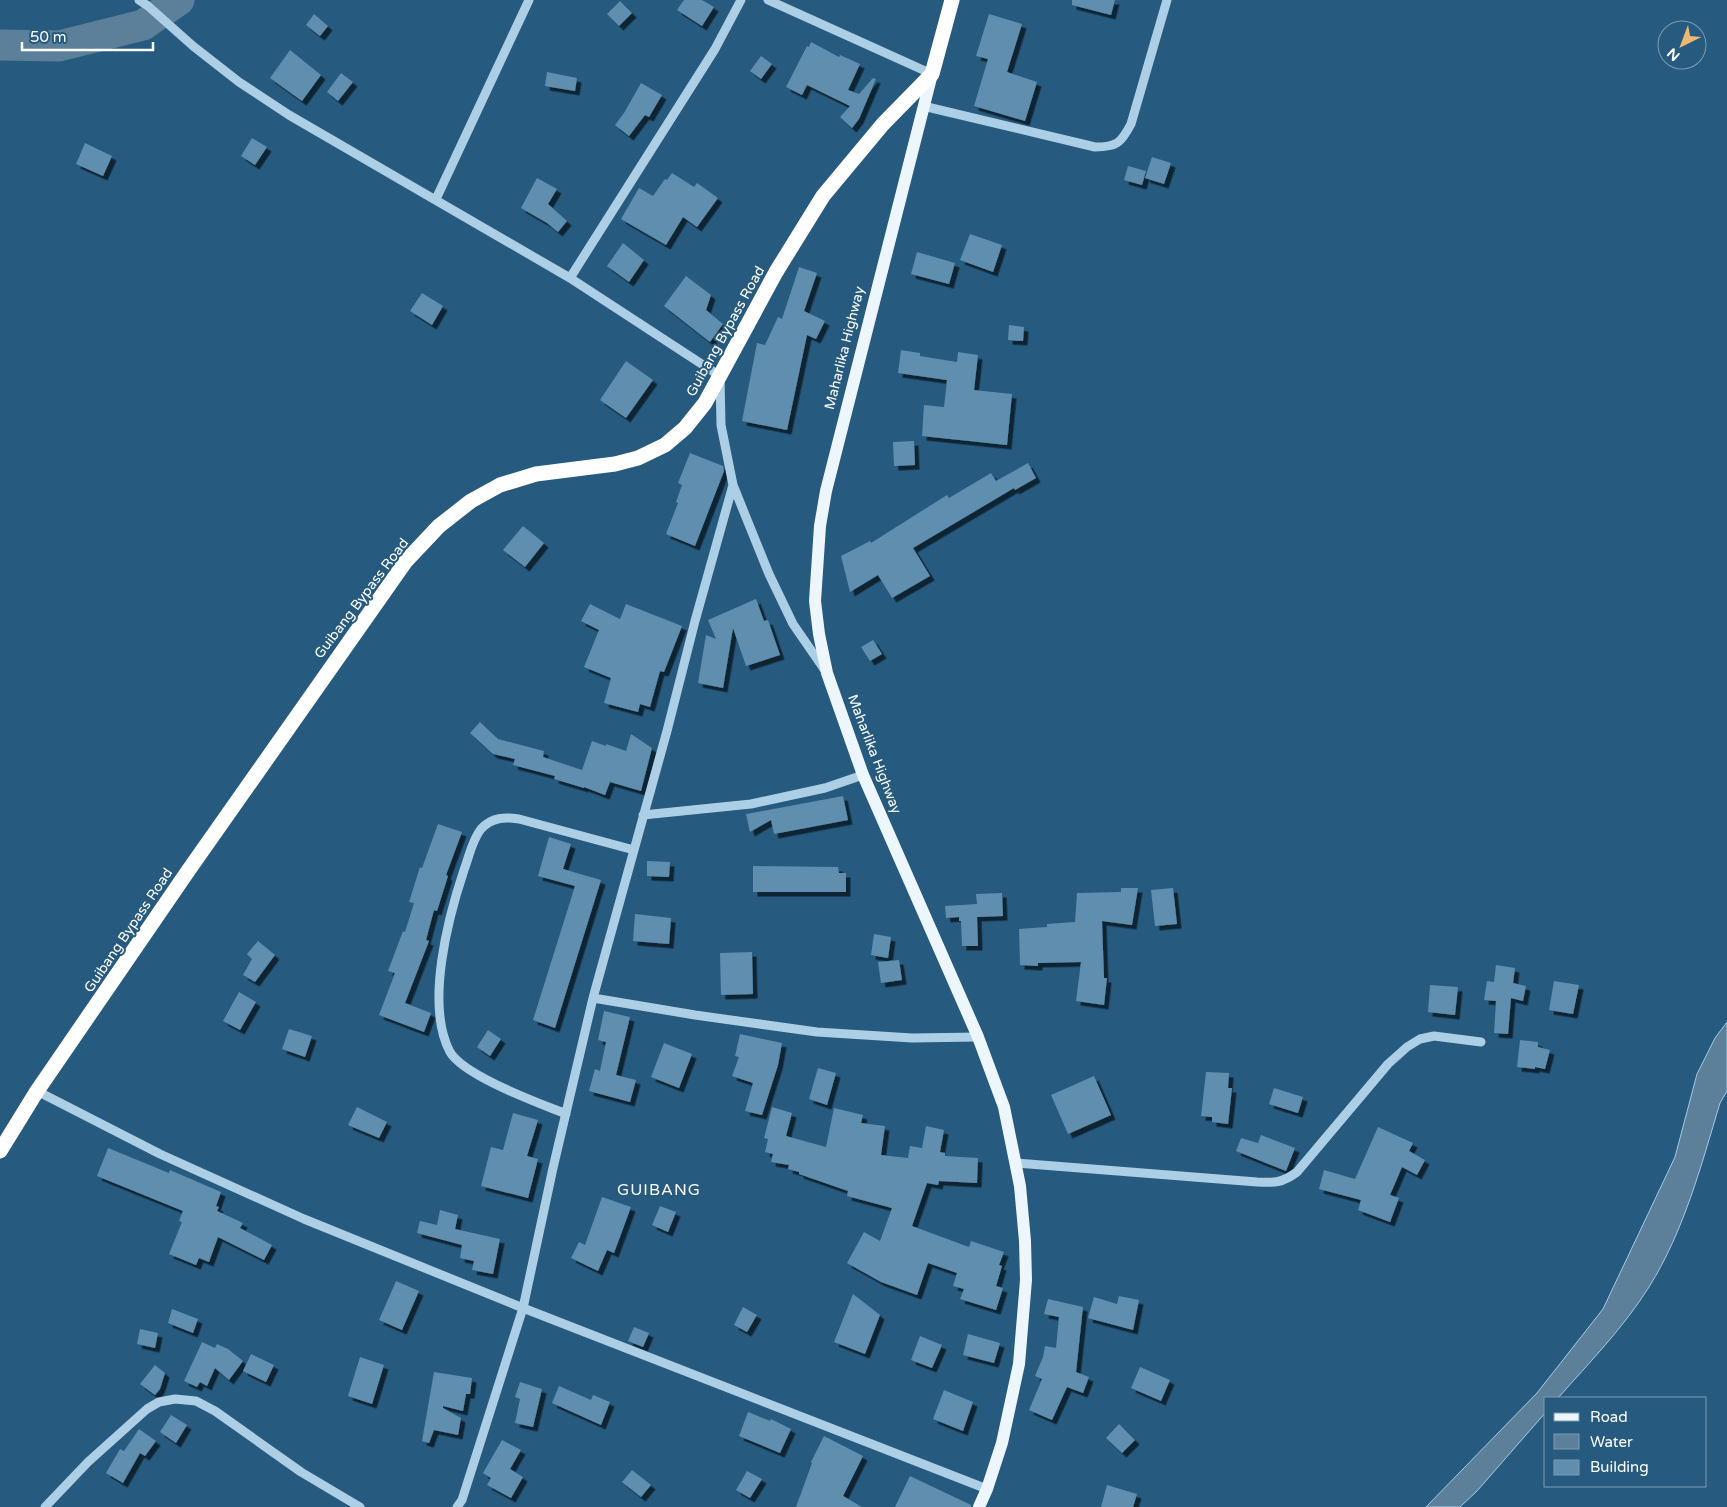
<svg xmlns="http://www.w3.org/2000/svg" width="1727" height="1507" font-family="'Varela Round',sans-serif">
<defs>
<filter id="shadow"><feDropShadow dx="4.5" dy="4.5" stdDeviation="0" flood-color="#0009"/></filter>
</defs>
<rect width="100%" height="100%" fill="#265a7e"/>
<path fill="#5c8099" stroke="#a1cbe6" d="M1727 1022V1091L1720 1103C1701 1166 1684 1231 1649 1287 1624 1327 1589 1363 1558 1398H1546V1412L1477 1491 1460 1507H1426L1537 1393 1603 1309 1675 1157 1697 1074 1715 1038Z"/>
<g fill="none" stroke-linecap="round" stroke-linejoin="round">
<path stroke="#5c8099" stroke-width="31" d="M0 45 59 46 143 25 179 0"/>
</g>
<path fill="#5f8eaf" filter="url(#shadow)" d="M684 0H702L714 7 702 26 677 10Z
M1072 0H1115L1111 15 1072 5Z
M620 1 632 13 619 26 607 14Z
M314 14 328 26 320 36 306 25Z
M989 14 1022 24 1007 72 1037 82 1025 121 974 106 988 59 976 56Z
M811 42 839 57 840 55 860 64 848 90 859 94 873 78 876 79 859 119 852 128 840 117 850 106 807 85 802 95 786 87 807 46 809 47Z
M290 50 321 75 302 101 270 78Z
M761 56 772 64 761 79 750 71Z
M547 72 577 78 575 91 545 86Z
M341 73 353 82 338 101 327 92Z
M641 83 662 95 649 117 645 115 629 136 615 125 624 113Z
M252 138 267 147 255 165 241 156Z
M85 143 112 156 103 176 76 164Z
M1152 157 1171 163 1164 184 1145 178Z
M1128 166 1146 171 1142 185 1124 180Z
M672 173 694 187 697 183 718 198 697 227 683 217 666 245 621 219 639 188 653 196 665 179 667 180Z
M537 178 557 189 548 204 567 221 558 232 547 223 521 208Z
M970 234 1002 245 993 272 960 260Z
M623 243 644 260 629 282 607 266Z
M917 252 955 263 949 284 911 274Z
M799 267 817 273 804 311 825 321 816 339 807 335 787 430 742 421 757 343 765 345 778 317 782 319Z
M686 276 711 295 706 310 723 324 710 342 664 306Z
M422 293 443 306 432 325 410 311Z
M1009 325 1024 327 1023 341 1008 340Z
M901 350 920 353V356L957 362 958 352 978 355 974 390 1012 394 1007 445 922 436 924 405 944 407 947 380 898 373Z
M626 361 653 380 626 418 600 400Z
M914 441 915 465 894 466 893 442Z
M690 453 723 466 724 471 695 546 666 534 678 503 676 502 682 485 678 483Z
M1028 463 1036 478 1015 490 1014 488 913 548 930 576 892 598 878 575 850 592 841 556 870 541 871 543 947 495 949 498 991 473 996 481Z
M523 526 544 543 525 567 503 550Z
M756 599 764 621 768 620 780 655 746 666 733 628 723 688 698 683 706 635 716 639 708 620Z
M590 604 620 619 626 604 682 626 664 672 660 671 650 707 640 704 638 712 604 703 611 678 584 667 599 630 581 621Z
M873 640 882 654 870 661 861 647Z
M480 722 498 739 544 751 543 757 582 770 592 741 606 746V744L626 751 631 734 652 748 641 791 610 782 605 795 584 787V788L554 779 555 776 513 765 515 759 493 754 470 733Z
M843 796 848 820 774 834 771 820 750 832 746 814Z
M438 824 462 832 446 875 448 876 437 911 434 910 426 940 429 941 405 1003 431 1013 424 1032 379 1015 395 973 388 971 403 931 405 932 414 903 409 902 420 867 422 868Z
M549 837 571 844 563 869 601 880 555 1028 533 1020 575 886 538 876Z
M647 861 670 862 669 877 647 876Z
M753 866 838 867 839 873H846V892H753Z
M1121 888H1138L1132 925 1102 921 1104 978H1107L1104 1005 1076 1001 1081 962 1038 963V966L1020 965 1019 929 1047 927V924L1075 922 1077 893 1121 892Z
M1173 888 1177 924 1155 926 1151 890Z
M1002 893 1003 916 977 917 978 946H962L961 921H959V917L946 918 945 906 977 904 976 894Z
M635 914 671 918 669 944 633 941Z
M874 934 891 937 888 958 871 955Z
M258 941 275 955 255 982 243 975 252 959 247 954Z
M752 952 753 994 721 995 720 953Z
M899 960 902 980 881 983 878 962Z
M1496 965 1515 968 1513 983 1526 986 1523 1001 1511 998 1508 1034 1494 1033 1496 1001 1484 1000 1487 981 1494 982Z
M1554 981 1579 985 1573 1014 1549 1010Z
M1430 985 1458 987 1455 1015 1428 1012Z
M239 992 256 1002 240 1030 223 1021Z
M604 1011 630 1017 616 1075 636 1080 630 1102 589 1091 595 1069 600 1071 606 1042 598 1040Z
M289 1029 312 1036 305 1057 282 1049Z
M488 1030 501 1039 490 1056 477 1047Z
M740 1034 782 1043 778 1065 762 1115 745 1111 753 1083 732 1076 739 1057 735 1056Z
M1520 1040 1538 1042V1047L1550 1050 1545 1069 1535 1067V1069L1517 1067Z
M664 1043 692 1054 679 1088 651 1077Z
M818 1068 836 1073 827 1105 809 1099Z
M1206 1072 1229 1073 1228 1088H1232L1228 1124 1212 1122V1117L1201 1116Z
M1094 1076 1111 1115 1068 1134 1051 1095Z
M1274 1088 1303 1097 1298 1113 1269 1104Z
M357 1107 387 1122 379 1138 348 1125Z
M772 1107 792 1113 786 1136 826 1147 834 1108 863 1115 861 1123 885 1126 881 1155 908 1158 910 1146 922 1148 926 1126 944 1130 940 1152 945 1153V1156L978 1158 977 1183 939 1181 938 1185 927 1183 912 1226 969 1247 971 1241 1004 1252 999 1265 1002 1266 996 1286 1003 1288 996 1310 960 1299 964 1289 953 1286 957 1273 928 1263 917 1295 881 1282 847 1263 864 1232 880 1241 892 1208 847 1196 848 1191 799 1174V1172L788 1169 789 1165 771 1162 773 1154 765 1152 768 1139 764 1138Z
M513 1113 538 1120 527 1156 538 1159 528 1198 481 1186 491 1147 503 1150Z
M1378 1127 1413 1143 1409 1151 1425 1160 1417 1175 1402 1167 1390 1195 1399 1198 1390 1222 1358 1210 1361 1200 1319 1189 1324 1170 1355 1179Z
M1261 1135 1295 1148 1286 1171 1236 1151 1241 1138 1258 1143Z
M108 1148 169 1173 170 1170 221 1192 216 1206 219 1207 217 1211 243 1223 240 1228 272 1245 264 1260 218 1237 209 1262 199 1258 196 1265 169 1254 182 1222 179 1221 183 1211 97 1176Z
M602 1197 631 1207 614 1253 607 1250 598 1271 571 1258 579 1242 585 1245Z
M660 1206 676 1212 668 1232 652 1225Z
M440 1210 458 1215 455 1229 500 1239 493 1274 472 1270 474 1261 460 1258 462 1245 417 1233 420 1221 437 1225Z
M396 1281 419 1291 402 1330 379 1320Z
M853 1294 880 1315 865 1354 834 1342Z
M1119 1296 1139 1300 1133 1330 1088 1318 1094 1297 1117 1304Z
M1048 1299 1083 1307 1076 1372 1089 1377 1083 1393 1067 1387 1052 1420 1029 1410 1042 1379 1035 1376 1043 1357 1045 1346 1056 1348 1059 1317 1044 1314Z
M743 1307 757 1315 747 1332 734 1325Z
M172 1309 198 1319 193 1333 168 1323Z
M634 1327 649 1333 643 1347 628 1341Z
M140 1329 158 1333 155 1348 137 1344Z
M968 1334 1000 1343 994 1363 963 1355Z
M920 1336 942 1345 932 1368 911 1360Z
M202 1342 215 1348 217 1344 228 1349 243 1361 229 1380 215 1368 207 1386 200 1382 197 1387 184 1381Z
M251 1354 274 1365 266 1382 243 1371Z
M360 1357 384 1365 372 1404 348 1396Z
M155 1365 165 1373 160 1389 155 1395 140 1384Z
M1140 1367 1170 1380 1161 1401 1131 1388Z
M434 1372 472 1378 470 1394H466L463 1411 443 1406V1408L461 1418 458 1435 434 1430 429 1443 422 1441Z
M520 1382 542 1389 533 1427 515 1423 520 1399 515 1397Z
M559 1386 591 1400 593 1395 610 1402 601 1425 552 1403Z
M944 1390 973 1402 963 1431 933 1419Z
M748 1412 770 1421 771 1419 791 1429 780 1453 739 1436Z
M171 1415 187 1425 176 1443 160 1432Z
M1119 1424 1135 1440 1122 1453 1106 1438Z
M139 1429 156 1441 145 1456 140 1453 123 1483 106 1473 120 1449 124 1451Z
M824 1436 863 1456 843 1496 862 1507H796L812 1463 811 1462Z
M502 1440 521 1450 510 1469 523 1477 511 1498 487 1485 491 1478 483 1473Z
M632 1470 651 1485 641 1497 622 1482Z
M747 1471 762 1479 750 1498 736 1490Z
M910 1476 971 1505V1507H895Z
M1107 1485 1137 1494 1133 1507H1101Z"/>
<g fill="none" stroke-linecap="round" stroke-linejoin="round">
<path stroke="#adcfe5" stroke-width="9" d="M139 0 148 6 193 46 239 82 289 115 570 278 720 376 721 425 733 485 769 574 793 624 824 669
M768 0 932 74
M923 106 1095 147C1117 147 1121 143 1131 124L1167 0
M436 199 529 0
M570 278 715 49 741 0
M643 815 751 804 825 788 863 775
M593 998 695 1015 817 1032 912 1038 978 1037
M37 1091 160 1154 304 1219 523 1308 987 1489
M566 1114C539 1103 464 1076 450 1052 425 1005 448 918 464 870 469 857 472 840 481 829 492 817 505 817 519 819L634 850
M1016 1163 1257 1182C1275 1183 1282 1183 1297 1172L1388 1064 1407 1047 1420 1039 1434 1036 1481 1042
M45 1507 88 1462 147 1409 159 1402 175 1399 196 1401 215 1411 301 1472 360 1507
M457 1507 462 1500 523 1308 553 1168 593 998 667 731 695 621 733 485"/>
<path stroke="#edf6fd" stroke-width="12" d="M932 74 826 491 820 526 815 601 819 634 827 673 863 775 978 1037 1004 1107 1020 1186 1025 1241 1026 1280 1019 1364 1002 1443 987 1489 979 1507"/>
<path stroke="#fff" stroke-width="15" d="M0 1151 37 1091 188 871 406 561 439 526 471 501 500 485 536 474 615 464 638 458 665 445 685 428 705 403 776 272 823 196 883 124 932 74 952 0"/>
</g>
<g text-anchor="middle" stroke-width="4" stroke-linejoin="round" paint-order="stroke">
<g font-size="14" fill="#fff" stroke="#265a7e">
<text transform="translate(725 331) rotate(-61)" y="5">Guibang Bypass Road</text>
<text transform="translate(844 348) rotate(-76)" y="5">Maharlika Highway</text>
<text transform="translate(361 598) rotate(-53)" y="5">Guibang Bypass Road</text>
<text transform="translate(875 754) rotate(69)" y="5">Maharlika Highway</text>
<text transform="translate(128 930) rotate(-56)" y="5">Guibang Bypass Road</text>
</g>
<g font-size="16" letter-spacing="1" fill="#fff" stroke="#265a7e">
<text x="659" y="1195">GUIBANG</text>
</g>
</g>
<rect x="1544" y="1397" width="162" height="90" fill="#265a7e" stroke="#7d9cb2"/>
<rect x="1554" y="1413" width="25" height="8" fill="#edf6fd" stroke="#7d9cb2"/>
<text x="1590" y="1422" font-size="15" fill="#ffffff">Road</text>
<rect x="1554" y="1434" width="25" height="15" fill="#5c8099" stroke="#7d9cb2"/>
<text x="1590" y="1447" font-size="15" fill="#ffffff">Water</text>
<rect x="1554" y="1460" width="25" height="15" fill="#5f8eaf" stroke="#7d9cb2"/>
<text x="1590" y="1472" font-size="15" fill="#ffffff">Building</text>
<g transform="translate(1682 45) rotate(222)"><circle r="24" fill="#265a7e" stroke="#7d9cb2"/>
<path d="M0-4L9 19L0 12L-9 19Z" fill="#eeb872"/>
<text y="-8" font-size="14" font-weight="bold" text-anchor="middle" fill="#ffffff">N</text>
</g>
<path d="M22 42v8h131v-8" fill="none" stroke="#ffffff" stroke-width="2.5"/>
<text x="30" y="42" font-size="15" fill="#ffffff" stroke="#265a7e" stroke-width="4" paint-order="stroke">50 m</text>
</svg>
